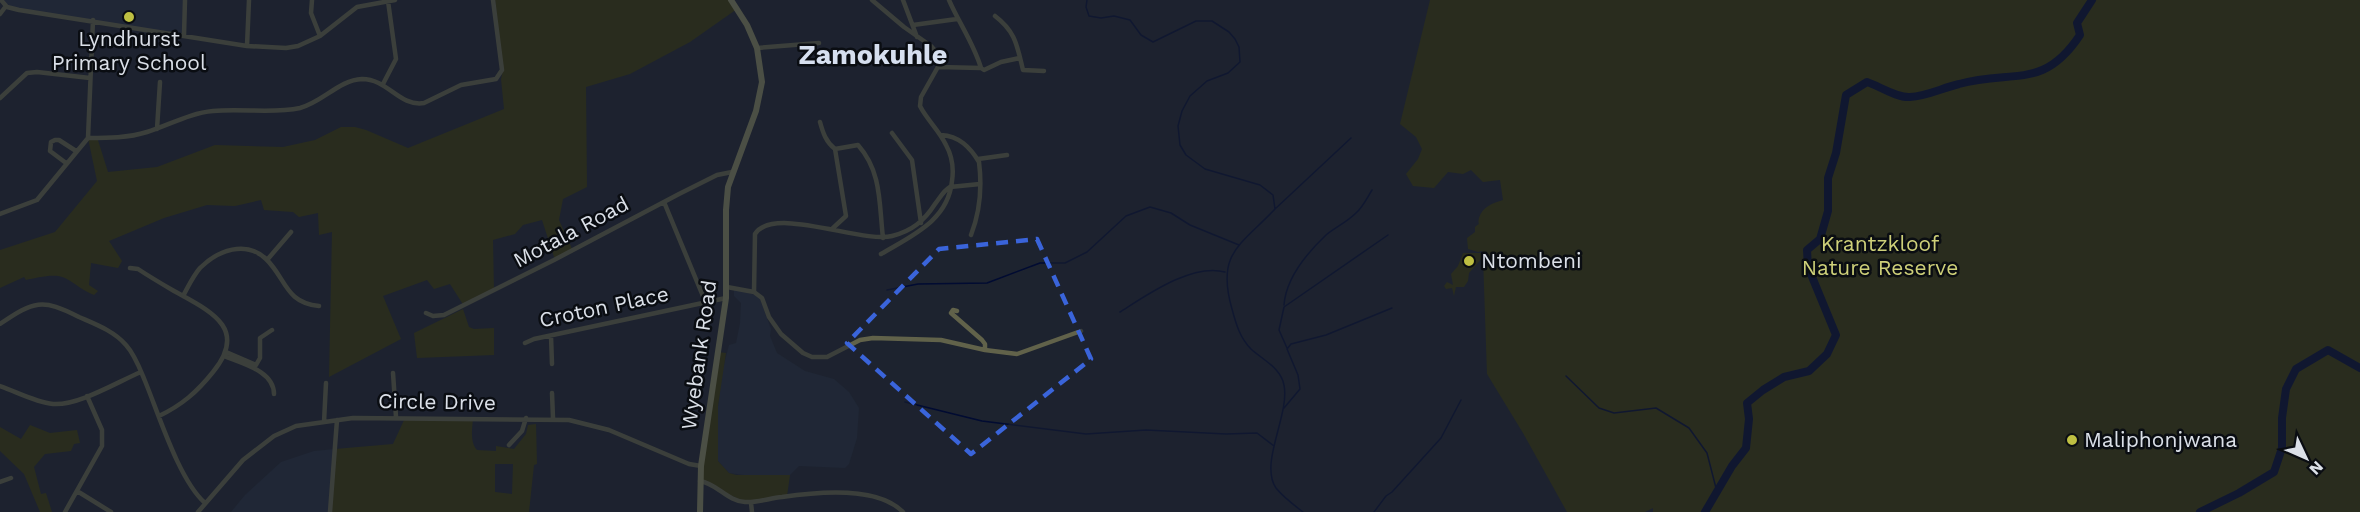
<svg xmlns="http://www.w3.org/2000/svg" width="2360" height="512" font-family="'Work Sans',sans-serif">
<rect width="100%" height="100%" fill="#1d232f"/>
<path fill="#242d3e" d="M1 0H185L184 35 14 9Z
M734 289 759 296 771 329 770 336 777 353 805 371 834 379 849 392 859 408 857 438 849 464 845 468 799 466 790 475 758 477 729 473 718 461V406L722 372 729 345 736 343 740 323 741 303 734 296Z
M335 449 330 512H231L245 495 281 462 314 451Z"/>
<path fill="#38380a" fill-rule="evenodd" d="M495 0H731L737 9 690 42 630 74 586 87 587 187 563 199 559 220 573 251 555 260 542 220 523 225 515 234 493 240 494 291 464 306 450 284 434 289 427 280 383 296 401 339 329 377 332 232 319 235 318 213 299 217 293 212 264 210 261 200 235 206 207 205 164 218 109 241 122 261 118 268 91 263 89 285 98 291 94 295C83 291 75 283 65 278 54 273 37 278 26 280L24 277 0 288V250L55 232 97 181 88 138 97 137 108 172 157 167 215 145 283 147 315 140 341 127H355L366 130 408 148 504 109 501 79 503 70Z
M1430 0H2360V512H1653V508L1645 512H1567L1523 433 1487 374 1483 257 1469 273 1468 281 1464 287H1456L1454 296 1452 288 1446 289 1444 286 1447 282 1453 285 1451 274 1458 266 1463 253H1483L1482 251 1478 252 1468 249 1467 238 1475 232V227C1482 221 1477 227 1479 218 1482 207 1493 203 1503 200L1500 180 1483 182 1471 170 1463 174 1448 172 1434 188 1413 186 1406 174 1418 159 1422 149 1416 137 1400 124Z
M463 309 469 327 474 329 494 328V355L417 358 414 333Z
M718 352 726 353 718 406V461L729 473 736 475H790L787 496 745 502 700 481Z
M405 418 473 419C472 429 470 443 477 450L496 451V446L514 449 526 434 528 425 536 424 537 464 534 465 529 512H330L335 449 393 444ZM495 464H513L512 494 495 492Z
M30 425 50 433 77 430 80 443 74 444 71 451 45 454 34 467 41 494 46 493 52 512H40L24 474 0 451V427L21 439Z"/>
<g fill="none" stroke-linecap="round" stroke-linejoin="round">
<path stroke="#010b32" stroke-width="1.5" d="M1087 0 1086 7 1089 16 1101 18 1114 16 1130 20 1141 35 1153 42 1196 21H1212L1229 32 1235 39 1239 47 1240 62 1228 73 1207 81 1190 96 1182 111 1178 126 1180 145 1186 155 1205 169 1260 185 1273 195 1275 209C1240 246 1216 253 1232 309 1236 324 1240 338 1251 349 1263 360 1281 368 1284 385 1290 415 1259 463 1276 488 1283 497 1294 505 1303 512
M1275 209 1351 138
M887 290 918 284 987 283 1040 263H1065L1087 252 1126 216 1150 207 1171 213 1190 225 1239 245
M1284 305C1286 278 1306 254 1326 235 1336 227 1347 222 1356 213 1363 207 1367 198 1372 190
M1120 312C1147 295 1192 263 1225 272
M1287 348 1279 330 1284 307 1388 235
M1566 376 1599 408 1614 413 1656 408 1689 428 1707 453 1717 492
M905 402 982 421 1086 434 1146 430 1226 434 1257 433 1274 446
M1284 408 1300 389 1298 375 1287 349 1291 344 1326 335 1392 308
M1374 512 1386 496 1392 492 1441 438 1461 400"/>
<path stroke="#010b32" stroke-width="8" d="M1705 512 1732 466 1746 448 1749 419 1747 403 1763 390 1784 377 1809 371 1827 354 1836 335 1808 267 1807 250 1820 239 1828 211V178L1836 153 1846 95 1867 82C1879 86 1897 98 1910 97 1927 96 1942 88 1959 84 2012 69 2043 91 2080 35L2077 23 2092 0
M2200 512 2239 493 2274 472 2282 448V418L2286 389 2296 369 2328 350 2360 368"/>
<path stroke="#61624a" stroke-width="4.5" d="M1 0 7 7 19 10 247 46 286 48 298 46 320 36 357 7 395 0
M312 0 311 13 320 36
M872 0 904 27 931 46 938 54 939 65 921 97 920 106C927 120 939 130 946 145 952 156 954 168 952 181 948 221 911 236 881 254
M903 0 917 37
M949 0C959 23 974 44 981 68L984 70 1001 62 1020 58
M0 14 6 6
M995 16C1016 32 1017 46 1023 70L1044 71
M913 25 957 19
M184 35 185 0
M247 46 249 0
M757 48 819 43
M938 67 981 68
M383 84 396 59 388 1
M0 98 27 73 37 72 90 78
M820 122C823 133 826 142 835 149L858 145C882 172 879 204 883 238
M157 129 160 82
M892 133 912 160 921 223
M941 135C959 136 970 147 979 162 982 186 980 212 971 235
M88 138C108 138 128 138 147 132 169 125 190 113 213 111 242 108 272 114 300 108 323 102 339 80 362 79 388 79 399 107 424 103L461 85 496 79 502 70 493 0
M978 159 1007 155
M66 163 50 151 51 142 55 140H59L76 151
M664 202 705 301
M0 214 37 200 88 138 93 20
M833 228 846 216 835 149
M267 260 291 232
M130 268 138 269C150 277 162 284 174 291 210 311 249 328 213 372 197 392 182 405 159 416
M727 287 754 292 755 234C773 205 863 244 892 236 912 231 924 221 935 204 940 198 943 191 950 187L980 184
M754 292 762 298 769 317 781 334 803 353 812 357H827L860 340 873 338 941 340 985 350 1017 354 1081 331
M183 296C188 287 193 276 200 268 218 250 246 240 266 259 286 278 285 303 319 306
M957 311 953 310 951 313 982 340 985 344V350
M426 313 433 316 444 315 554 260 679 194 717 175 732 172
M0 324C34 301 42 298 79 317 95 324 114 331 126 345 135 355 140 369 145 381 159 415 179 480 205 503
M551 336 552 364
M525 343 534 339 726 298
M226 352 256 365 260 358V338L272 330
M224 356C243 364 274 371 274 394
M393 373 396 417
M0 386C17 392 35 402 53 404 78 406 117 382 141 372
M552 393 553 418
M324 422 326 383
M509 445 522 431 526 418
M700 481C718 484 727 501 745 502 757 503 770 498 782 497 815 492 877 485 903 512
M0 482 11 478
M77 491 111 512
M751 503 752 512
M65 512 102 446V430L87 396
M198 512 243 460 274 436 296 426 353 418 569 420 609 430 689 464 701 466
M330 512 337 420"/>
<path stroke="#84855f" stroke-width="6" d="M700 512 701 466 726 298V210L728 187 756 111 762 82 757 48 747 25 731 0"/>
</g>
<path d="M0 0H2360V512H0ZM1037 239 1091 359 971 454 847 343 939 249Z" fill="#1d232f" fill-opacity=".55" fill-rule="evenodd"/>
<path fill="none" stroke="#3a64da" stroke-width="4.5" stroke-dasharray="12 8" stroke-linejoin="round" d="M1037 239 1091 359 971 454 847 343 939 249Z"/>
<g fill="#bebf42" stroke="#0a0d12" stroke-width="2">
<circle cx="129" cy="17" r="6"/>
<circle cx="1469" cy="261" r="6"/>
<circle cx="2072" cy="440" r="6"/>
</g>
<g text-anchor="middle" stroke-width="5" stroke-linejoin="round" paint-order="stroke">
<g font-size="21" fill="#dbe0e8" stroke="#0a0d12" text-anchor="start">
<text x="129" y="46" text-anchor="middle">Lyndhurst<tspan x="129" dy="24">Primary School</tspan></text>
<text x="1481" y="268">Ntombeni</text>
<text x="2084" y="447">Maliphonjwana</text>
</g>
<g font-size="21" fill="#dbe0e8" stroke="#0a0d12">
<text transform="translate(571 232) rotate(-28)" y="7">Motala Road</text>
<text transform="translate(604 307) rotate(-12)" y="7">Croton Place</text>
<text transform="translate(699 355) rotate(-82)" y="7">Wyebank Road</text>
<text transform="translate(437 402) rotate(1)" y="7">Circle Drive</text>
</g>
<g font-size="21" fill="#ced079" stroke="#0a0d12">
<text x="1880" y="251">Krantzkloof<tspan x="1880" dy="24">Nature Reserve</tspan></text>
</g>
<g font-size="27" font-weight="bold" fill="#d6dfef" stroke="#0a0d12">
<text x="873" y="64">Zamokuhle</text>
</g>
</g>
<g transform="translate(2306 458) rotate(134)" stroke="#0a0d12" stroke-width="4.5" paint-order="stroke">
<path d="M0-4.5L10 22L0 15L-10 22Z" fill="#dbe0e8"/>
<text y="-9" font-size="16" font-weight="bold" text-anchor="middle" fill="#dbe0e8">N</text>
</g>
</svg>
